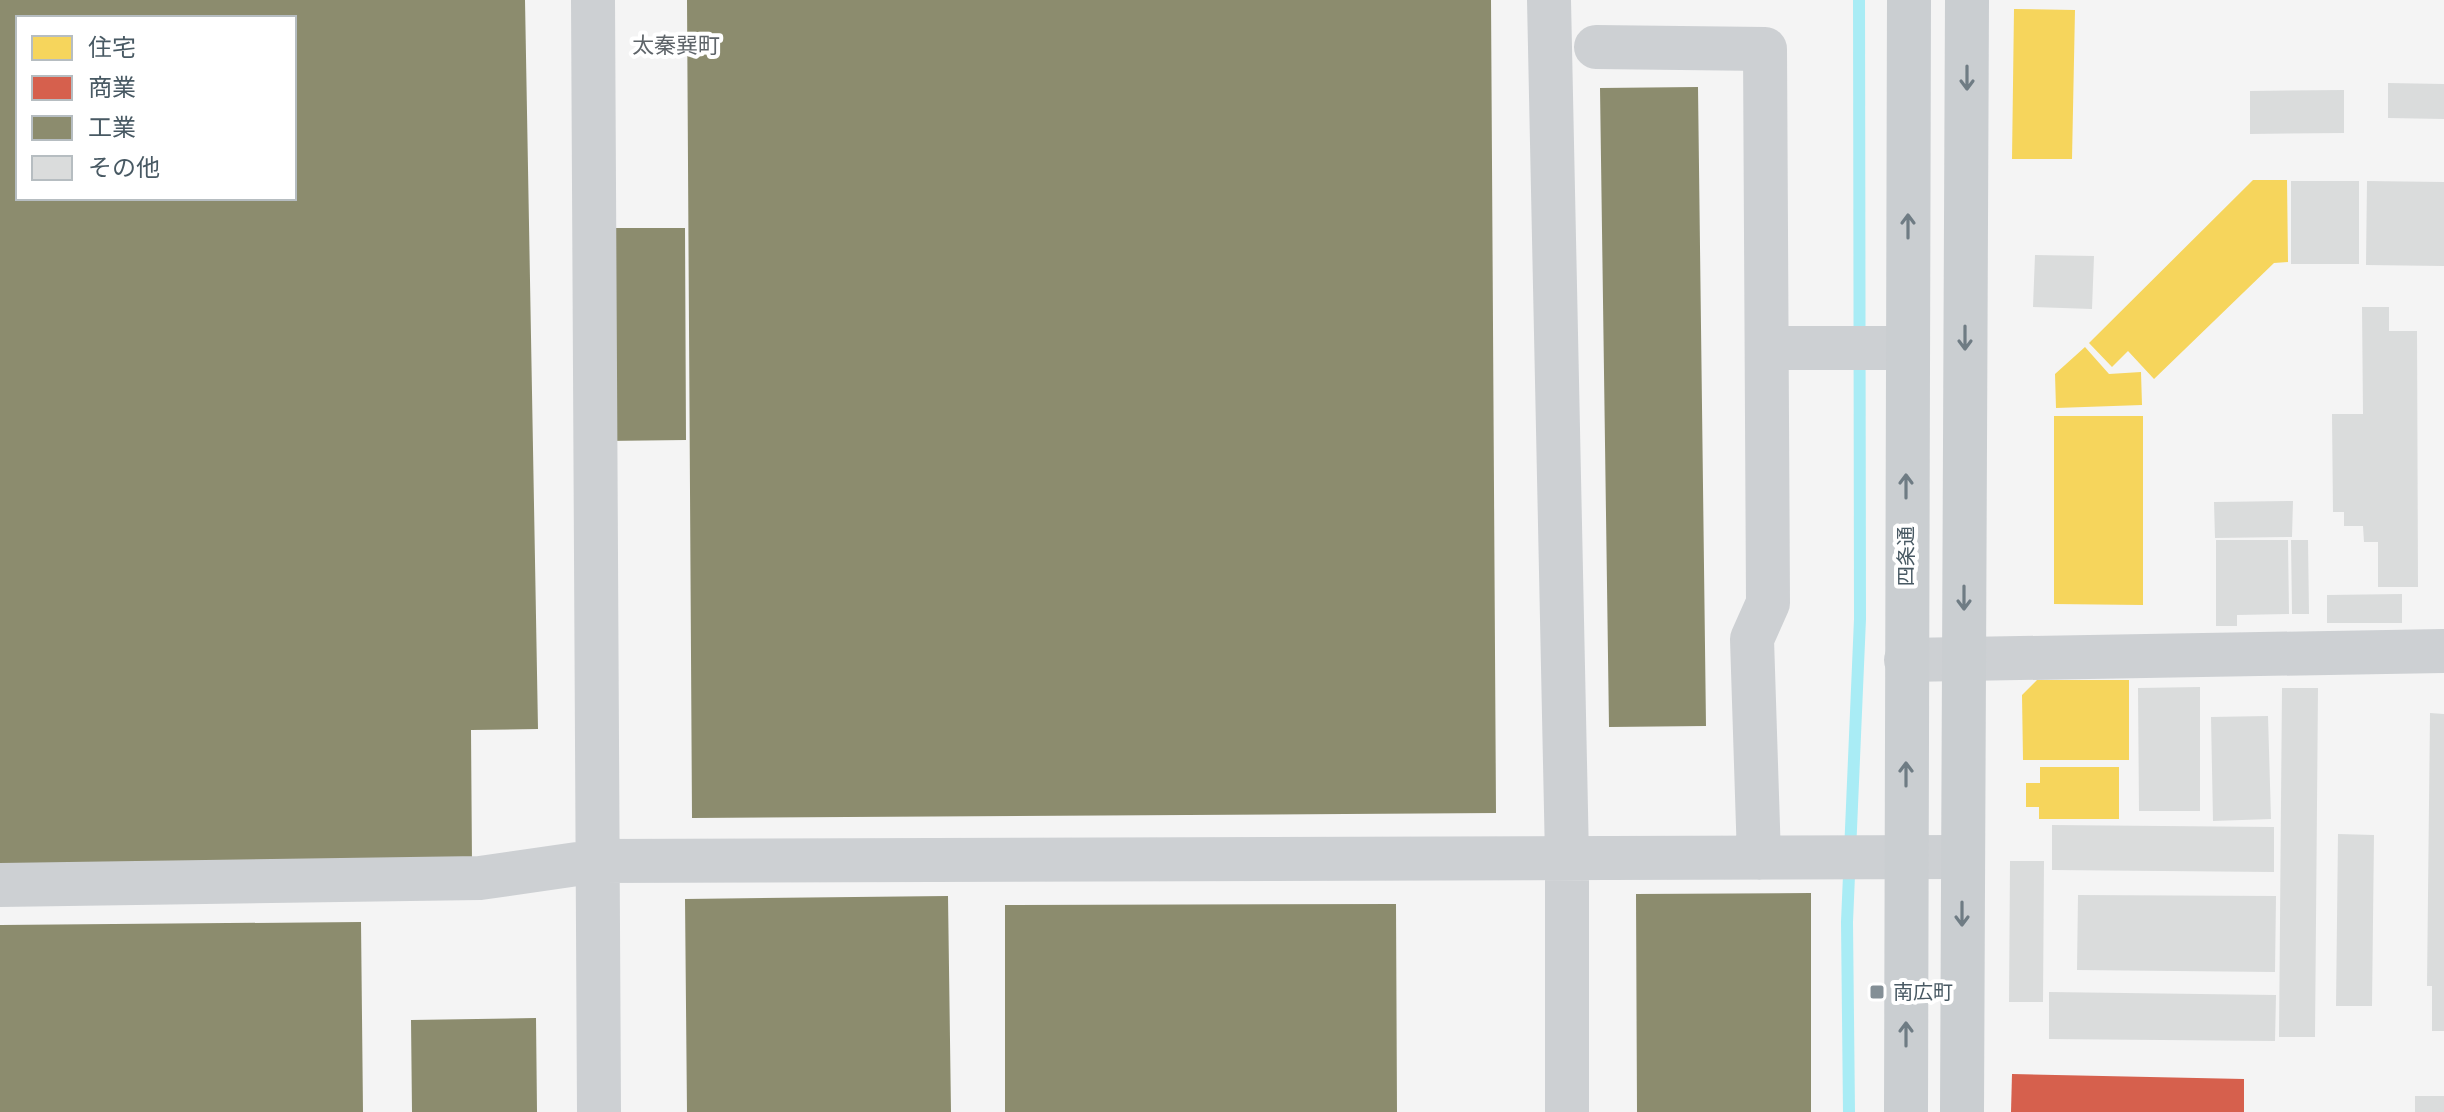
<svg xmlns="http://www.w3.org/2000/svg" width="2444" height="1112" font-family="Quicksand,'Noto Sans JP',sans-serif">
<rect width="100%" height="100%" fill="#f4f4f4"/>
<path fill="#f6d55c" d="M2014 9 2075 10 2072 159H2012Z
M2253 180H2287L2288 262 2274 263 2154 379 2128 351 2112 367 2089 343Z
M2085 347 2109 374 2141 372 2142 405 2056 408 2055 374Z
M2054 416H2143V605L2054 604Z
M2037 680H2129V760H2023L2022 695Z
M2040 767H2119V819H2039V807H2026V783H2040Z"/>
<path fill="#d6604d" d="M2012 1074 2244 1079V1112H2011Z"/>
<path fill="#8c8c6e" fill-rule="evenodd" d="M0 0H525L538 729 471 730 472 865 0 868ZM18 18H294V198H18Z
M687 0H1491L1496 813 692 818Z
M1698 87 1706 726 1609 727 1600 88Z
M602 228H685L686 440 604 441Z
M1811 893V1112H1637L1636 894Z
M948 896 951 1112H687L685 899Z
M1396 904 1397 1112H1005V905Z
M361 922 363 1112H0V925Z
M536 1018 537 1112H412L411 1020Z"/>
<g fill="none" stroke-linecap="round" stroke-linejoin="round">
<path stroke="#a9ecf5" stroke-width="12" d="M1849 1112 1847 922 1860 619 1859 0"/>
</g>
<path fill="#dadcdc" d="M2388 83 2444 84V119L2388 118Z
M2344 90V133L2250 134V91Z
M2291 181H2359V264H2291Z
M2367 181 2444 182V266L2366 265Z
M2035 255 2094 256 2092 309 2033 307Z
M2362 307H2389V331H2417L2418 587H2378V542H2364L2363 526H2344V512H2333L2332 414H2363Z
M2293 501 2292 537 2215 538 2214 502Z
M2216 540H2288L2289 614 2237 615V626H2216Z
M2291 540H2308L2309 614H2292Z
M2402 594V623H2327V595Z
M2200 687V811H2139L2138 688Z
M2282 688H2318L2315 1037H2279Z
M2430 713 2444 714V1031H2432V986H2427Z
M2268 716 2271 819 2213 821 2211 717Z
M2052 825 2274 827V872L2052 870Z
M2338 834 2374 835 2372 1006H2336Z
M2010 861H2044L2043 1002H2009Z
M2078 895 2276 896 2275 972 2077 970Z
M2049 992 2276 995 2275 1041 2049 1039Z
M2415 1096H2444V1112H2415Z"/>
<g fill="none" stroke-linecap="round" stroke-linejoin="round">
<path stroke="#cdd0d3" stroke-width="44" d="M593 0 599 1112
M1549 0 1567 858V1112
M1596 47 1765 49 1768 603 1752 639 1759 858
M1767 348H1907
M1906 660 2444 651
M0 885 480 878 598 861 1962 857"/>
<path stroke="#caced1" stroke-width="44" d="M1906 1112 1909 0
M1962 1112 1967 0"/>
</g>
<defs><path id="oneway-shaft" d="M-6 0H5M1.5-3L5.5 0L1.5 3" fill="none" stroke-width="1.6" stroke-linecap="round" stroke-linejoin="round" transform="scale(2)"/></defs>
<g stroke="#6f7c84">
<use href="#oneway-shaft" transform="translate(1967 78) rotate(90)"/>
<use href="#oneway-shaft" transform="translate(1908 226) rotate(-90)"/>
<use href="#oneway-shaft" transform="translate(1965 338) rotate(90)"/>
<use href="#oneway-shaft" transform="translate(1906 486) rotate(-90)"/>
<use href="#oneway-shaft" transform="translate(1964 598) rotate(90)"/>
<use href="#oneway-shaft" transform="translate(1906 774) rotate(-90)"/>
<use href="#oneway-shaft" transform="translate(1962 914) rotate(90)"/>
<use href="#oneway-shaft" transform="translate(1906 1034) rotate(-90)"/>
</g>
<rect fill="#848f96" stroke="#fff" stroke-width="3" x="1869" y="984" width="16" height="16" rx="4"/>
<g text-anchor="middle" stroke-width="8" stroke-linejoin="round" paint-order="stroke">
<g font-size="20" fill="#485963" stroke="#fff">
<text transform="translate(1906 556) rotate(-90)" y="7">四条通</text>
</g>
<g font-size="20" fill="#485963" stroke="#fff" text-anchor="start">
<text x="1893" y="999">南広町</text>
</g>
<g font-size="22" fill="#5e6469" stroke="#fff">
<text x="676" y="53">太秦巽町</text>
</g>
</g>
<rect x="16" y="16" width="280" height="184" fill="#ffffff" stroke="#b6bdc1" stroke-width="2"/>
<rect x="32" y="36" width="40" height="24" fill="#f6d55c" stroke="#b6bdc1" stroke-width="2"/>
<text x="88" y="56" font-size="24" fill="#485963">住宅</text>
<rect x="32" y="76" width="40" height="24" fill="#d6604d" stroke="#b6bdc1" stroke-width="2"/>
<text x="88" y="96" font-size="24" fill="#485963">商業</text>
<rect x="32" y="116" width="40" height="24" fill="#8c8c6e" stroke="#b6bdc1" stroke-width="2"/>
<text x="88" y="136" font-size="24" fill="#485963">工業</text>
<rect x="32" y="156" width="40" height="24" fill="#dadcdc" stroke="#b6bdc1" stroke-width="2"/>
<text x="88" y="176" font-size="24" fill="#485963">その他</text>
</svg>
